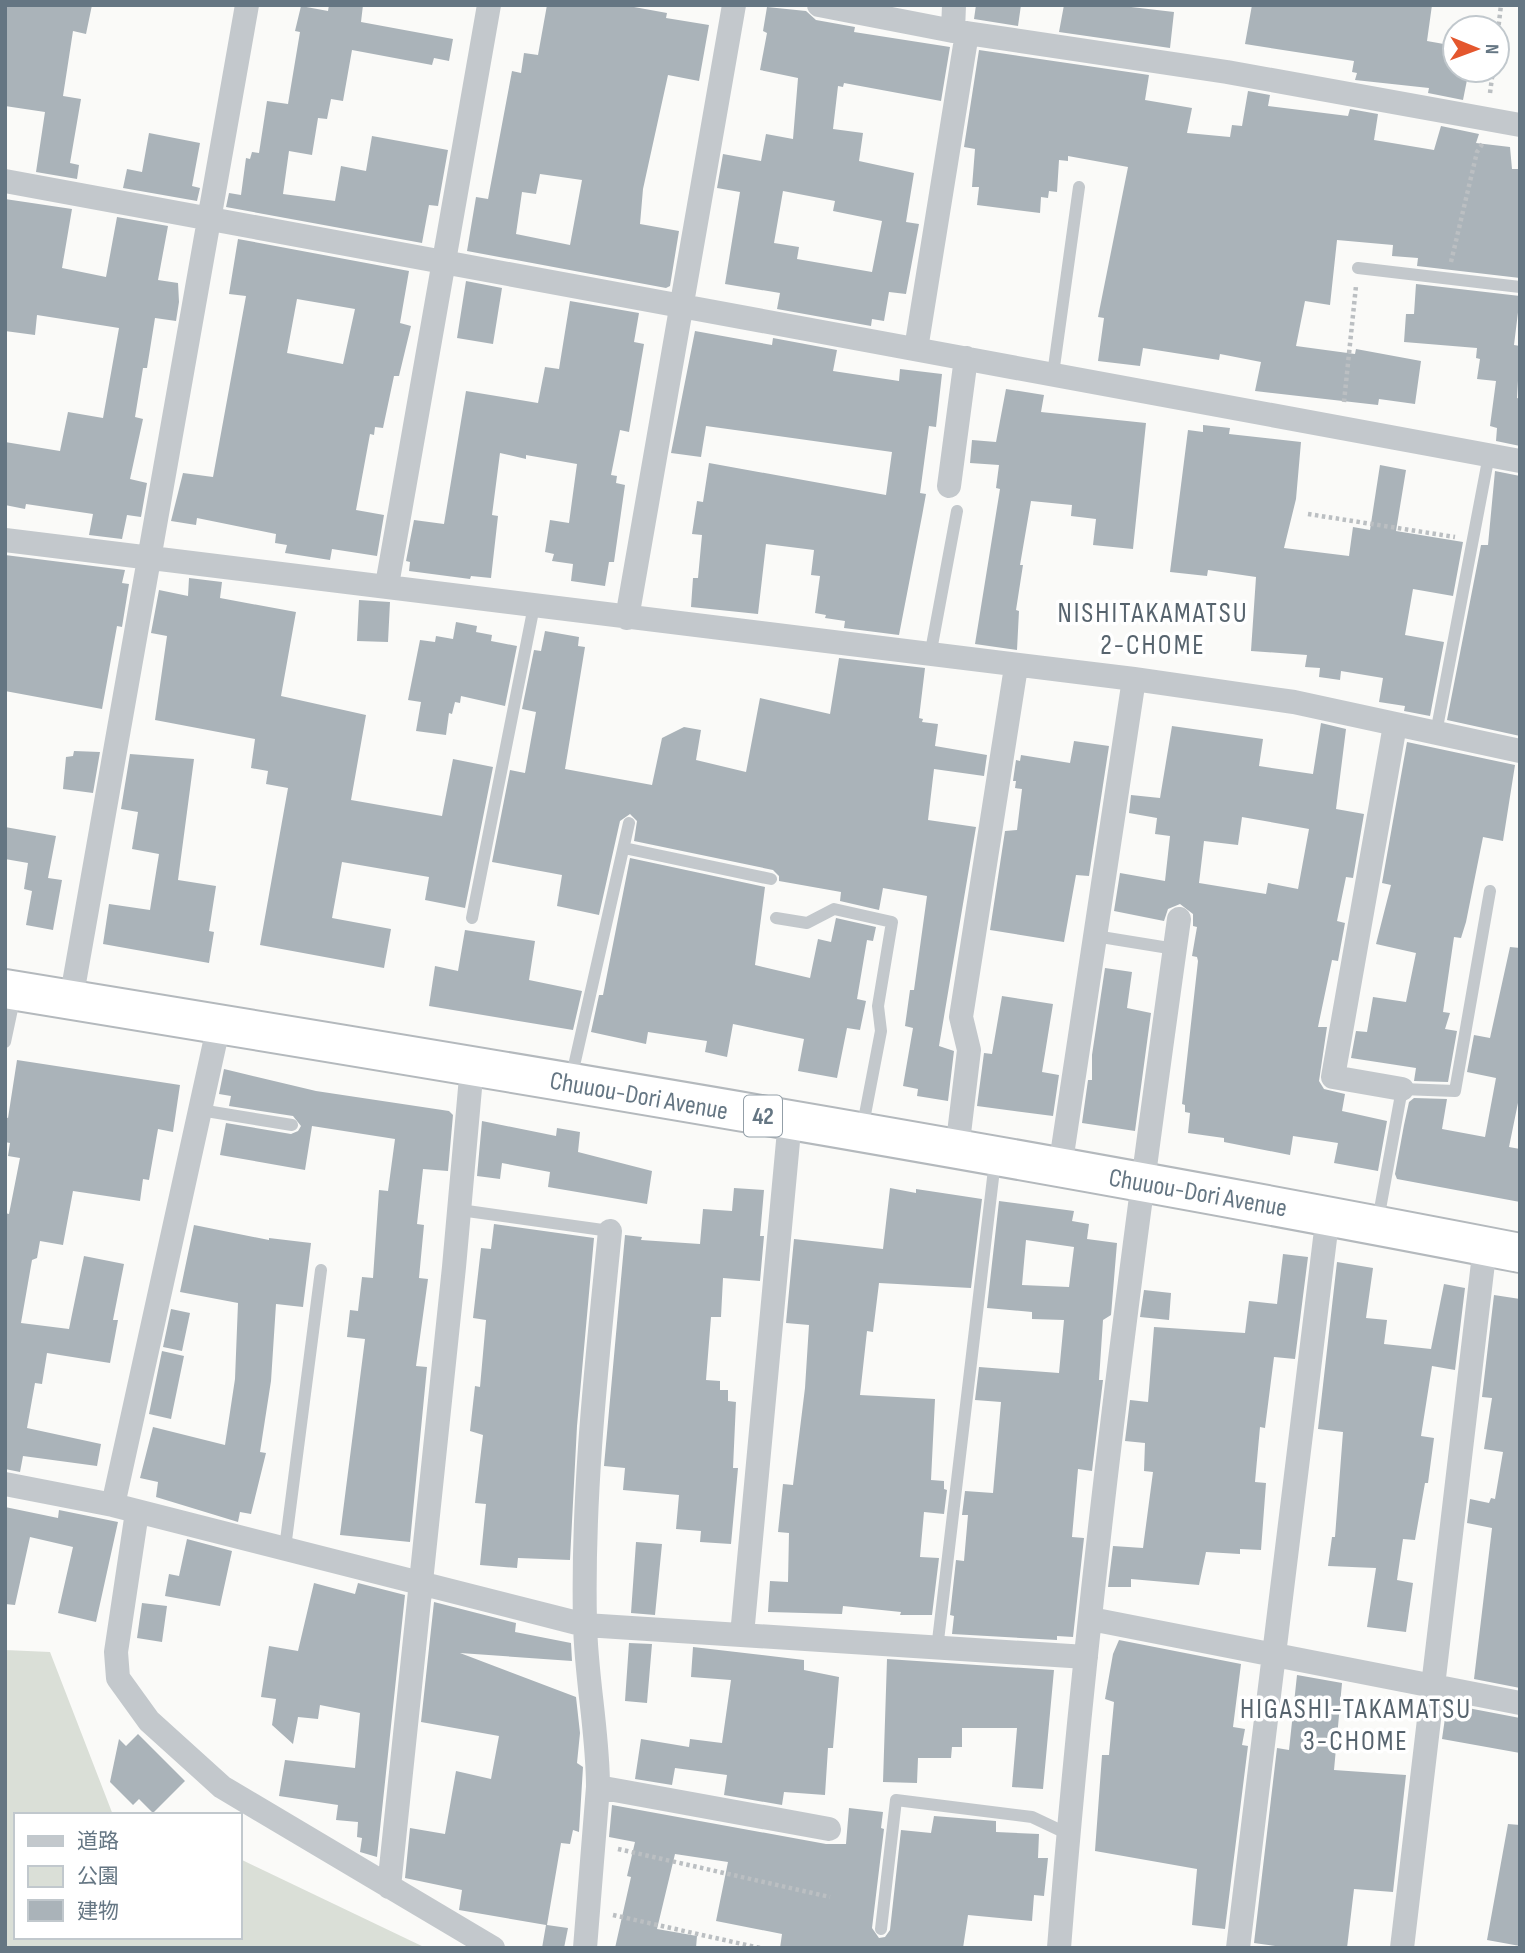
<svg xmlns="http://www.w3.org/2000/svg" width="1525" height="1953" font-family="'Sofia Sans Condensed','Noto Sans JP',sans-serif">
<rect width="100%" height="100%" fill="#fafaf8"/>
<path fill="#dadfd7" d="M5 1650 50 1652 113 1815H16V1937H240V1859L426 1948H5Z"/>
<path fill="#aab3b9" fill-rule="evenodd" d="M5 5H92L86 34 73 31 63 96 81 99 70 163 79 165 77 179 36 172 45 112 5 106Z
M329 5H363L361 22 453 39 449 61 434 58 432 65 352 50 343 101 331 99 327 119 318 118 312 155 289 151 283 194 335 201 341 166 366 171 372 136 448 150 438 206 429 205 422 243 226 207 229 193 241 195 246 158 250 159 252 152 259 153 267 101 288 104 300 32 295 31 301 6 328 11Z
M547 5H623L667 13 666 18 709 25 699 81 668 75 643 189 640 224 679 231 670 286 666 288 467 251 476 197 488 199 512 71 521 73 524 53 538 55ZM540 174 582 180 570 245 516 234 522 192 536 194Z
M976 5H1021L1018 26 974 19Z
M1064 5H1114L1174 12 1170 48 1059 32Z
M1252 5H1432L1427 41 1455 46V70H1469L1463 100 1428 93 1429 88 1355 80 1357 73 1352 72 1354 61 1245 44Z
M767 7 806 11 816 20 855 27 854 32 950 47 941 101 844 83 843 87 838 86 833 129 863 133 859 161 914 173 906 222 919 224 906 294 889 292 884 321 872 319 871 326 777 309 780 293 725 284 740 192 717 188 723 154 761 161 766 134 793 139 798 78 760 70 767 33 763 31ZM783 191 835 201 833 211 882 221 872 272 797 259 799 247 774 243Z
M979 50 1149 75 1145 100 1192 108 1187 133 1230 137 1232 125 1242 126 1248 91 1270 95 1268 106 1348 116 1350 109 1378 114 1374 140 1434 150 1441 126 1479 134 1476 143 1510 147 1512 169H1520V278L1417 266 1418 258 1392 256 1393 245 1337 240 1330 305 1305 301 1296 346 1355 354 1356 349 1421 361 1415 404 1379 399 1378 405 1255 391 1261 362 1220 354 1219 360 1143 348 1140 366 1098 361 1104 318 1098 317 1128 167 1068 156V161L1059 160 1057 192 1049 191 1048 198 1041 197 1040 213 977 205 979 187H972L975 149 964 147Z
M149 133 200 143 192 186 200 188 197 201 123 188 127 169 142 172Z
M5 199 72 209 62 268 106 277 117 217 168 226 158 280 178 283 179 302 176 321 155 318 147 368H143L135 417 143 419 130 479 147 483 141 517 127 515 122 539 89 535 93 514 26 504 25 509 5 505V442L60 451 68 412 103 418 119 328 37 315 35 335 5 331Z
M238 239 409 271 400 323 411 326 399 376H394L383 428 375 427 374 435 370 434 356 510 384 515 377 556 332 549 330 560 285 553 287 545 275 543 276 534 197 518 196 525 171 521 183 473 213 477 246 296 229 294ZM297 299 355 309 343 364 287 353Z
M466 281 502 288 493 344 457 338Z
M1416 284 1520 296 1514 345 1520 346 1517 398 1520 399V446L1496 441 1497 428 1490 426 1496 381 1477 379 1480 359 1476 358 1477 348 1404 342 1406 314H1414Z
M570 301 639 313 634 342 644 344 629 432 620 430 611 475 617 476 616 483 625 485 614 562H609L605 586 571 581 573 564 552 561 554 554 545 552 550 520 569 523 577 464 526 455V459L500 453 492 515 498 516 491 578 471 576 470 579 409 571 410 562 406 561 414 520 444 524 466 391 538 403 545 367 559 369Z
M695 331 772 345 773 338 837 350 833 371 899 381 900 369 942 374 936 427 929 426 920 493 926 494 922 516 899 635 844 628 845 621 825 618 826 615 815 613 820 576 811 575 814 550 766 544 758 614 691 607 693 578H698L702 535 692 534 697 501 703 502 709 463 886 495 892 452 706 426 701 457 671 453Z
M1006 389 1044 395 1041 412 1146 423 1133 549 1093 545 1096 519 1071 516 1072 505 1031 501 1020 565H1023L1016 610 1019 611 1017 650 975 644 1000 489 996 488 999 465 970 463 972 440 996 442Z
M1203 425 1230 428 1229 434 1301 442 1296 499 1284 548 1349 556 1353 527 1370 530 1380 465 1406 470 1396 531 1463 542 1453 596 1413 589 1405 635 1444 642 1430 716 1404 711 1405 706 1379 702 1383 678 1341 671 1340 680 1319 677 1320 668 1305 667 1307 655 1251 651 1256 577 1208 570 1207 576 1170 572 1188 430 1203 432Z
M1495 471 1520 476V736L1447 720 1481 545H1488Z
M5 555 125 570 122 583 129 584 122 627 117 626 102 709 5 691Z
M189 578 222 582 220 598 296 612 281 696 366 715 351 800 442 816 453 759 493 767 465 908 425 900 429 877 342 862 332 918 391 929 384 968 260 945 288 788 266 784 268 771 251 768 255 739 155 720 167 636 151 633 159 590 188 596Z
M359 600 390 602 388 642 357 641Z
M456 622 477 626 476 632 492 635 491 641 517 646 505 706 461 696 460 703 455 702 452 714 449 713 446 735 416 731 421 702 408 700 420 640 435 642 436 636 453 639Z
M545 631 579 637 578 646 585 647 565 769 652 785 662 738 684 727 701 730 696 760 746 772 760 698 830 714 839 658 925 668 919 718 923 719 922 722 938 724 935 746 987 755 984 776 934 769 928 820 976 827 939 1046 954 1051 948 1101 917 1096 918 1089 903 1086 913 1028 905 1026 910 990H914L927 896 883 888 879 910 840 901 841 892 779 881V876L773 870 634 841 637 821 630 814 620 821 599 915 557 906 562 875 492 862 510 770 525 773 536 712 522 709 534 650 541 651Z
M1321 723 1346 729 1336 809 1364 814 1353 878 1346 877 1337 921 1345 923 1338 961 1332 960 1318 1027H1327L1319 1081 1324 1089 1345 1094 1342 1111 1387 1121 1378 1171 1334 1163 1338 1143 1293 1136 1290 1155 1224 1142V1138L1188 1133 1190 1113 1185 1112V1105L1182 1104 1198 961 1197 957 1192 956 1197 927 1193 926V914L1180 904 1168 909 1164 921 1114 911 1120 873 1165 881 1170 836 1155 834 1157 818 1129 813 1131 795 1160 798 1172 726 1263 739 1259 766 1313 774ZM1242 817 1309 829 1298 889 1268 883 1266 894 1199 883 1204 841 1238 845Z
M1074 741 1109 746 1089 876 1076 875 1064 942 990 930 1005 831 1017 830 1022 789 1015 788 1016 781H1013L1016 760 1020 761 1021 755 1070 763Z
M1407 742 1515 765 1503 841 1483 837 1466 922 1461 938 1454 937 1443 1012 1450 1013 1445 1029 1457 1031 1448 1082 1414 1081 1416 1068 1351 1058 1356 1031 1367 1032 1373 997 1406 1002 1416 953 1376 944 1391 885 1382 883Z
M74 751 100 752 93 793 63 789 66 757 73 756Z
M130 754 194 759 178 880 216 886 209 931 214 932 209 963 103 944 109 904 150 910 159 854 132 849 138 812 121 809Z
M5 827 56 836 48 878 62 880 53 930 26 925 32 891 24 889 28 863 5 859Z
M630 858 765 887 755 965 810 978 818 939 831 942 836 918 876 927 873 941 867 940 857 999 866 1001 860 1030 847 1028 837 1078 798 1071 804 1039 733 1024 727 1057 705 1052 707 1041 648 1032 646 1044 591 1032 599 995H603Z
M465 930 535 941 529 980 582 991 573 1030 429 1006 435 966 458 971Z
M1510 947 1520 948V1093L1509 1147 1520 1149V1202L1397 1179 1395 1174 1404 1125 1409 1102 1414 1098 1447 1099 1442 1129 1485 1137 1496 1078 1467 1072 1474 1035 1490 1038Z
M1105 968 1132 972 1127 1008 1151 1013 1135 1131 1082 1123 1088 1080H1092V1055Z
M1002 996 1053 1004 1042 1072 1059 1075 1053 1116 977 1106 984 1053 992 1054Z
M17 1060 180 1085 173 1132 158 1129 149 1180 143 1179 140 1201 73 1191 63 1245 40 1241 37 1258 32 1260 21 1323 69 1329 84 1256 124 1264 113 1320H118L110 1363 47 1353 42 1384 35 1383 27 1428 101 1444 97 1466 23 1456 20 1472 5 1469V1213L9 1214 20 1158 8 1156 10 1143 5 1142V1117L8 1118Z
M224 1069 316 1091 449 1111 453 1115 448 1171 423 1169 417 1224 424 1225 419 1278 428 1279 416 1366 427 1367 410 1542 340 1535 365 1339 347 1337 350 1310 358 1311 362 1277 373 1278 379 1190 388 1191 395 1139 312 1126 305 1170 220 1155 226 1123 291 1134 298 1131 301 1126 293 1116 229 1106 231 1096 219 1094Z
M482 1121 556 1136 557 1128 580 1132 578 1152 652 1171 647 1204 548 1187 550 1172 502 1163 500 1179 477 1176Z
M734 1188 764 1190 760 1236H764L760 1281 723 1278 721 1317H711L706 1380 720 1381V1390H728V1401L736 1402 733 1468H738L731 1544 700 1542 701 1531 676 1529 679 1495 623 1490 625 1468 604 1466 625 1235 642 1237 641 1240 700 1244 703 1209 732 1211Z
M890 1188 916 1193V1189L982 1199 971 1288 879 1283 873 1332 867 1331 860 1395 935 1399 931 1480 944 1481V1489L947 1490 944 1514 924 1512 920 1557 939 1558 932 1615H900L901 1612 843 1606 842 1614 768 1612 770 1581 788 1582 789 1533 778 1532 783 1484 793 1485 805 1388 809 1325 786 1323 794 1239 883 1249Z
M999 1201 1074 1211 1072 1221 1089 1224 1087 1239 1117 1243 1111 1315 1103 1320 1099 1380H1103L1092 1471 1078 1469 1072 1537 1084 1538 1073 1637 1057 1636V1640L952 1634 954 1616 950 1615 956 1560 964 1561 968 1515H962L965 1491 993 1493 1001 1402 975 1400 979 1367 1059 1373 1064 1320 1032 1319V1312L987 1308ZM1026 1240 1074 1247 1069 1287 1022 1285Z
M494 1224 594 1238 577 1426 570 1560 518 1558 517 1568 480 1565 486 1504 475 1503 483 1435 470 1431 475 1386 480 1387 486 1320 473 1318 481 1248 491 1249Z
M194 1225 269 1240V1238L311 1243 303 1307 276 1304 271 1381 260 1452 266 1453 251 1514 240 1512 238 1522 156 1497 158 1482 140 1478 153 1427 225 1445 235 1379 238 1303 180 1292Z
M1283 1254 1308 1257 1295 1359 1274 1357 1265 1428 1260 1427 1255 1482 1266 1483 1261 1550 1240 1549V1554L1206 1552 1199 1585 1131 1579V1587H1108L1113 1546 1143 1548 1153 1472 1144 1471 1145 1443 1125 1441 1130 1400 1148 1402 1154 1327 1245 1333 1249 1301 1277 1304Z
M1337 1262 1373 1268 1366 1318 1387 1320 1384 1344 1431 1349 1444 1284 1465 1288 1455 1370 1432 1366 1421 1436 1434 1438 1428 1483H1425L1415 1540 1403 1539 1397 1580 1413 1583 1406 1632 1367 1627 1376 1568 1328 1566 1332 1537H1335L1343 1432 1318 1429Z
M1144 1290 1171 1293 1169 1320 1140 1317Z
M1494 1295 1520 1299V1688L1474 1679 1492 1528 1467 1523 1470 1499 1489 1503 1491 1498 1495 1499 1503 1452 1484 1449 1492 1398 1482 1397Z
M171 1309 190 1313 182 1351 163 1347Z
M162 1351 184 1356 171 1419 149 1414Z
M5 1507 58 1518 59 1510 118 1522 96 1622 58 1613 73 1547 30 1537 15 1605 5 1604Z
M187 1539 232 1551 220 1606 165 1596 169 1574 179 1576Z
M636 1542 662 1544 655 1615 631 1613Z
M314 1583 355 1594 358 1583 405 1595 377 1857 360 1852 362 1838 357 1837 358 1822 336 1820 338 1805 279 1796 285 1760 355 1768 360 1713 320 1705 318 1719 298 1717 293 1744 272 1725 276 1699 261 1697 269 1646 298 1651Z
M434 1602 516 1623 515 1632 571 1643 572 1661 460 1653 576 1697 580 1733 577 1763 583 1767 579 1832 573 1830 570 1844 561 1843 547 1925 568 1928 564 1948H542L546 1925 459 1910 462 1890 405 1878 410 1828 445 1834 456 1771 491 1779 499 1736 421 1722Z
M142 1603 167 1606 162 1642 137 1638Z
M1119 1640 1241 1664 1233 1727 1245 1729 1242 1745 1248 1746 1225 1929 1192 1925 1197 1869 1095 1851 1102 1755H1109L1114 1702 1105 1699 1113 1654Z
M629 1643 652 1644 647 1703 625 1701Z
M693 1647 804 1660V1670L839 1677 833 1748H828L825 1795 784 1792 782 1805 724 1795 727 1775 675 1768 672 1785 635 1779 641 1739 689 1747 690 1739 722 1743 731 1680 691 1677Z
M887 1659 1054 1670 1043 1789 1012 1787 1017 1728H962V1747H952L951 1758H918L917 1783 883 1782Z
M1297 1675 1342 1683 1334 1770 1406 1775 1393 1892 1354 1889 1347 1948H1289L1254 1943 1277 1748 1289 1750Z
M1447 1704 1520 1718V1753L1442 1739Z
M138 1734 185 1781 153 1813 139 1799 133 1805 110 1782 119 1739 126 1746Z
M612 1805 826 1844H846L849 1808 883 1812 881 1828 884 1829 872 1928 879 1938 885 1937 890 1930 901 1830 931 1833 934 1816 996 1821V1832L1039 1834 1038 1858H1048L1044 1896 1034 1895 1032 1921 968 1915 963 1948H780L782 1934 716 1921 728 1862 675 1854 657 1929 697 1936 696 1948H615L631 1877 627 1876 635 1842 609 1837Z
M1508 1824 1520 1825V1946L1487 1940Z"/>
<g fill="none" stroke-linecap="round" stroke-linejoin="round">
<defs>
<path id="trunk" d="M5 989C511 1072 1017 1155 1520 1253"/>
</defs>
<use href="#trunk" stroke="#b4b9bd" stroke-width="42"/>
<path stroke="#bbbfc2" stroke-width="4.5" stroke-dasharray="3.5 3.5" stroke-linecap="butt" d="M1497 39 1501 5
M1490 93 1493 70
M1451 262 1477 152 1483 143
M1344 402 1356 286
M1308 514 1455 537
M618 1849 830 1897
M613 1915 760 1948"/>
<path stroke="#c3c8cc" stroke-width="12" d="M1358 268 1520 287
M1053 374 1079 187
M930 656 957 511
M1436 733 1489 455
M624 848 771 879
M472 918 534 606
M776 918 807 923 834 909 892 922 878 1006 881 1031 862 1130
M1095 936 1175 949
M5 1042 15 995
M571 1079 629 823
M200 1110 292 1125
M460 1210 610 1231
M1378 1220 1402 1089 1455 1091 1490 891
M285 1548 321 1270
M937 1649 995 1161
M881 1929 896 1800 1032 1817 1068 1834"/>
<path stroke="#c3c8cc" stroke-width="24" d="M819 5 953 31 1227 72 1520 125
M953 31 954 5
M5 181 1520 461
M916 349 967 33
M949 486 966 358
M5 540 1134 679 1294 702 1520 751
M387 585 489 5
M627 618 734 5
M1395 725 1333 1077 1402 1089
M71 1000 247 5
M957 1150 969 1050 961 1017 1016 667
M1060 1168 1134 679
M5 1484 113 1505 585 1625 1086 1657
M113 1505 219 1024
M137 1512 116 1652 118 1678 149 1721 222 1787 493 1948
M1091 1619 1520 1703
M742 1635 790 1120
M598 1787C598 1732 586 1678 585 1623 582 1492 597 1361 610 1231
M389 1887 454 1267 472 1066
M585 1948 598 1787 829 1829
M1059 1948C1086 1603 1131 1261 1179 919
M1238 1948 1328 1214
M1402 1948 1485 1246"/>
<use href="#trunk" stroke="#fff" stroke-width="38"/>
</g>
<g text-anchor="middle" stroke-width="7" stroke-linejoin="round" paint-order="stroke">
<rect fill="#fff" stroke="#939fa8" stroke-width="2" x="744" y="1095.5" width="38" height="41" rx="5"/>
<g font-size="24" font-weight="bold" fill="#657683">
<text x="763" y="1124">42</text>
</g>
<g font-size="26" fill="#657683" stroke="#fff">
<text transform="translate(639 1095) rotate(10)" y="9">Chuuou-Dori Avenue</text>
<text transform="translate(1198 1192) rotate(10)" y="9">Chuuou-Dori Avenue</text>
</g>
<g font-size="28" letter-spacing="2" fill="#57646e" stroke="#fff">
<text x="1153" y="622">NISHITAKAMATSU<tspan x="1153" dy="32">2-CHOME</tspan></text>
<text x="1356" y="1718">HIGASHI-TAKAMATSU<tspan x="1356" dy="32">3-CHOME</tspan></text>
</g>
</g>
<rect width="1525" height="1953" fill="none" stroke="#657683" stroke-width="14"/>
<rect x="14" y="1813" width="228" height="126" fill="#ffffff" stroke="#c1c8cd" stroke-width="2"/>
<rect x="28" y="1836" width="35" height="10" fill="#c3c8cc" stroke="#c1c8cd" stroke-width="2"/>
<text x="77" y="1848" font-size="21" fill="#657683">道路</text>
<rect x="28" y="1866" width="35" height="21" fill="#dadfd7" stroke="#c1c8cd" stroke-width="2"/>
<text x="77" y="1883" font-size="21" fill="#657683">公園</text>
<rect x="28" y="1900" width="35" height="21" fill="#aab3b9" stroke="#c1c8cd" stroke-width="2"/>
<text x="77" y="1918" font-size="21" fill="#657683">建物</text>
<g transform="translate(1476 49) rotate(91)"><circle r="33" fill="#ffffff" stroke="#c1c8cd" stroke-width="2"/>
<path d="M0-5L12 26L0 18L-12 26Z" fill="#e4572e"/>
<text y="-10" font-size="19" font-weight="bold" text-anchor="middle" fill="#657683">N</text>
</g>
</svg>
